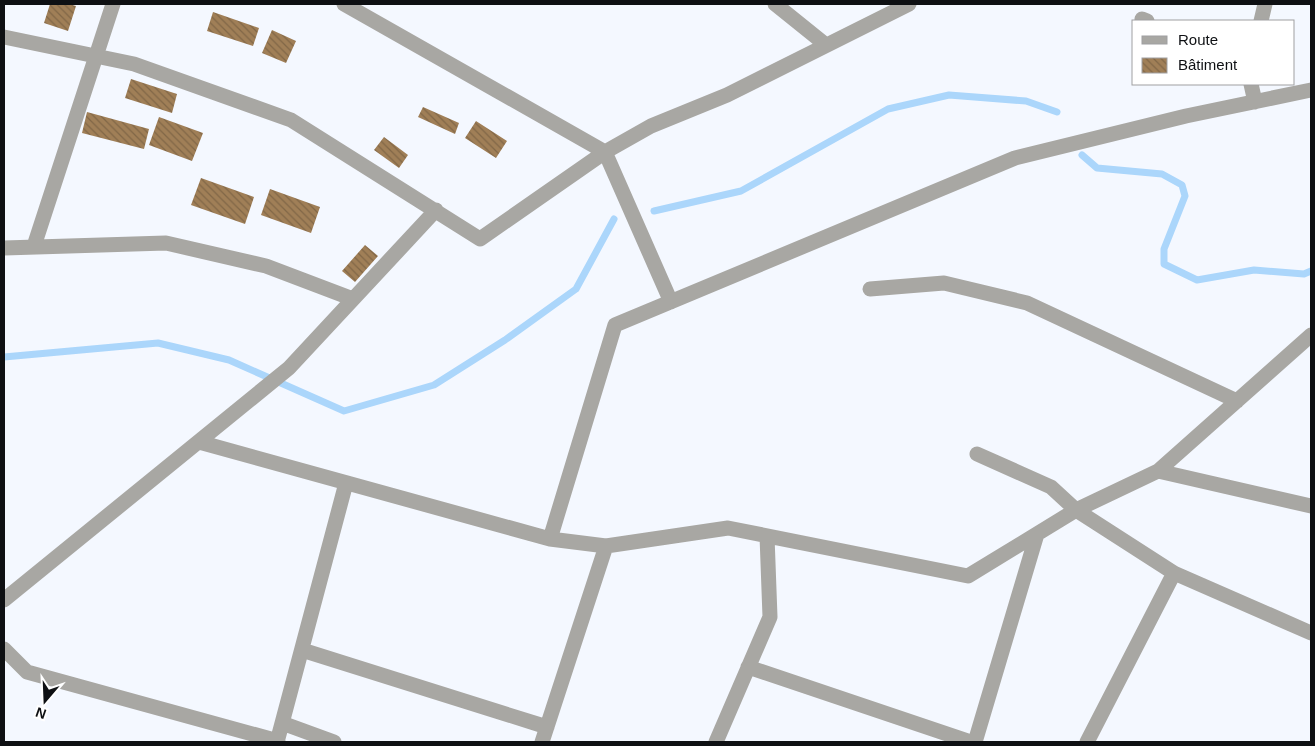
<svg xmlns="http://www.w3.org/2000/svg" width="1315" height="746" font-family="Arial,sans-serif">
<defs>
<pattern id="building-back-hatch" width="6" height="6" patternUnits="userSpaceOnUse" patternTransform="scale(1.25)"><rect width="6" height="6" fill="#a07f57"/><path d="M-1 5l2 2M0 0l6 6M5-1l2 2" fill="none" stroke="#816747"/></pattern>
</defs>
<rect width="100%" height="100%" fill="#f4f8ff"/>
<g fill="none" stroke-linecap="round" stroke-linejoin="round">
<path stroke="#abd6fb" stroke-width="7" d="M1082 155 1097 168 1162 174 1182 185 1185 196 1164 249V264L1197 280 1254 270 1304 274 1311 271
M654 211 741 191 888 109 949 95 1026 101 1057 112
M4 357 158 343 229 360 344 411 434 385 505 340 576 289 614 219"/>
</g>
<path fill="url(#building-back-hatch)" d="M50 4H69L76 6 68 31 44 23Z
M213 12 259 28 253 46 207 31Z
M272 30 296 41 286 63 262 53Z
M131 79 177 94 172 113 125 98Z
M423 107 459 123 455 134 418 117Z
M87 112 149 129 144 149 82 133Z
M159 117 203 133 192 161 149 145Z
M476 121 507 141 496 158 465 138Z
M384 137 408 155 399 168 374 150Z
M201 178 254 197 245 224 191 205Z
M270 189 320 207 311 233 261 215Z
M365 245 378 256 355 282 342 271Z"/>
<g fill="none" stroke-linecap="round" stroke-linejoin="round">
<path stroke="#a8a7a3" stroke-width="15" d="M344 4 605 152 671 302
M775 4 826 45
M1142 19 1147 21
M1261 21 1265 4
M4 37 134 64 291 120 480 239 605 152 651 126 727 95 909 4
M1251 84 1255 102
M34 246 113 4
M4 248 166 243 266 266 353 299
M870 289 944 283 1027 303 1237 401
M199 442 550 539 606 546 728 528 968 576 1076 510 1158 471 1311 335
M977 454 1051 487 1076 510 1174 573 1311 633
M1158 471 1311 506
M550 539 615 325 1015 158 1186 116 1311 90
M4 600 289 368 436 210
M4 649 27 672 278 741
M302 650 547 727
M748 667 971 742
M282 723 334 742
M277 742 346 483
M542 742 606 546
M716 742 770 617 767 536
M975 742 1037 534
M1087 742 1174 573"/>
</g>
<rect width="1315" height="746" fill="none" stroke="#0e1013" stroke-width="10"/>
<rect x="1132" y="20" width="162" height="65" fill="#ffffff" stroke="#9f9fa1"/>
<rect x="1142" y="36" width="25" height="8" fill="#a8a7a3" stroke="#9f9fa1"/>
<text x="1178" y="45" font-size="15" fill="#0e1013">Route</text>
<rect x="1142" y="58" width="25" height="15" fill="url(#building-back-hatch)" stroke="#9f9fa1"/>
<text x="1178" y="70" font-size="15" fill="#0e1013">Bâtiment</text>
<g transform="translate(45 701) rotate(199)" stroke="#ffffff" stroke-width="4" paint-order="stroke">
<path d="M0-4L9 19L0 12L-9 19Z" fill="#0e1013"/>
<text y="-8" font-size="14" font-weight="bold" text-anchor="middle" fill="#0e1013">N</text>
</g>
</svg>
